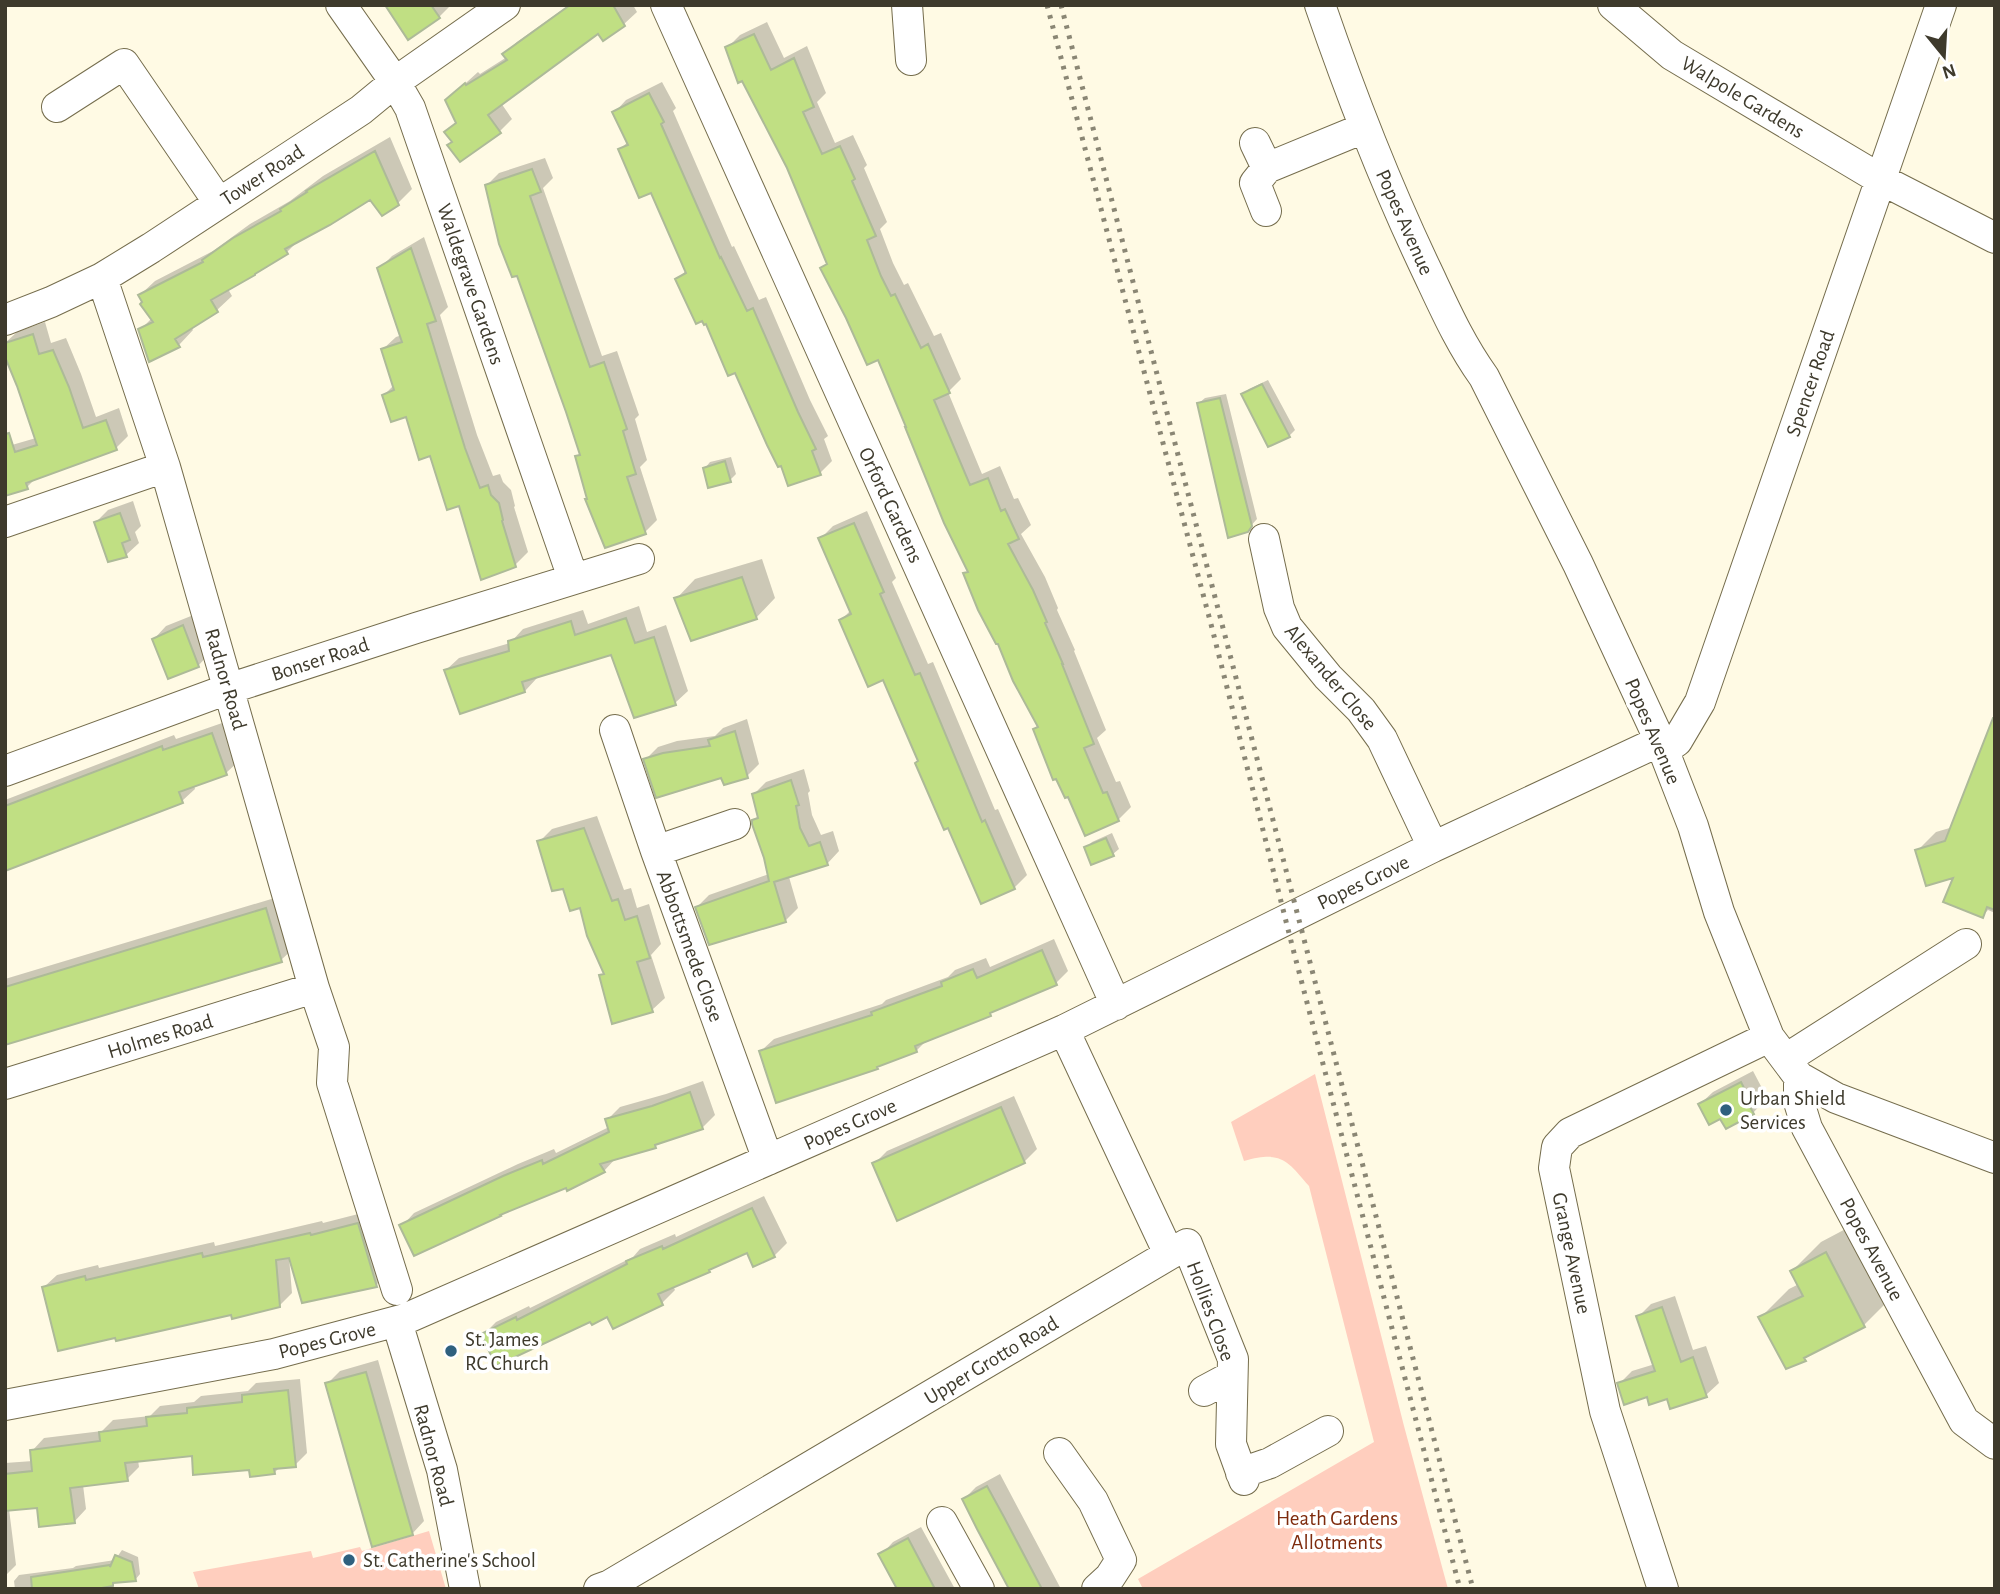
<svg xmlns="http://www.w3.org/2000/svg" width="2000" height="1594" font-family="'Alegreya Sans',sans-serif">
<rect width="100%" height="100%" fill="#fffae4"/>
<path fill="#ffcebe" d="M1315 1074 1404 1426 1448 1589H1143L1138 1579 1374 1442 1309 1186C1286 1159 1281 1151 1244 1161L1231 1122Z
M429 1531 446 1589H199L193 1572 311 1551 313 1558 360 1547 362 1551Z"/>
<path fill="#0003" d="M387 5H451L439 17Z
M569 5H633L637 12 624 24 598 31 501 103 512 119 500 131 460 159 454 141 446 132 457 121 447 100 478 72 480 74 507 57 504 54 517 42Z
M767 22 784 58 807 46 826 93 817 102 835 143 853 135 867 165 864 168 887 222 880 229 893 263 904 285 908 283 934 336 941 333 961 379 948 392 982 474 1000 466 1014 499 1018 498 1031 525 1021 534 1045 577 1058 608 1057 610 1075 650 1074 651 1106 730 1097 738 1116 782 1120 781 1131 807 1118 820 1035 730 1039 725 965 574 969 570 879 358 848 317 822 268 828 262 789 167 727 48 740 35Z
M662 82 676 108 673 111 732 247 734 246 759 300 766 297 810 400 828 436 824 439 832 461 820 473 736 371 707 321 677 279 687 270 652 191 620 149 629 141 614 113 626 100Z
M390 137 412 189 397 204 371 197 299 240 287 252 228 289 232 296 217 310 191 327 193 330 179 345 140 330 152 318 140 295 155 281 213 251 250 224 290 201 323 176Z
M545 158 553 178 543 188 602 356 617 351 639 415 635 419 647 460 640 467 657 520 645 532 577 457 581 452 486 186 499 173Z
M424 237 448 307 440 315 477 435 493 476 500 474 503 482 511 490 515 506 514 507 528 552 515 565 431 454 407 415 384 395 394 385 383 349 396 337 402 335 379 269 392 256Z
M45 322 51 343 66 338 81 374 96 417 119 408 128 436 116 448 37 477 27 487 5 447 36 438 5 343 17 332Z
M1268 380 1295 430 1289 436 1244 394 1249 389Z
M1226 394 1257 519 1247 530 1199 403 1205 398Z
M731 457 736 474 730 480 705 468 710 462Z
M133 501 141 526 135 532 139 543 126 555 96 522 108 510Z
M867 511 896 578 892 582 928 664 933 662 995 810 998 809 1027 875 1014 888 920 761 884 678 841 620 851 610 820 539 833 526Z
M762 559 775 598 756 618 676 599 695 579Z
M639 606 647 632 666 625 688 691 675 703 612 652 536 676 537 678 525 691 446 670 459 658 510 643 523 629 583 610 588 624Z
M196 614 210 653 198 666 154 639 166 626Z
M1995 718V913L1988 910 1982 916 1956 875 1917 851 1936 832 1953 827Z
M747 719 759 764 747 776H722L645 760 658 747 677 741 715 736 723 728Z
M225 722 239 761 226 773 194 785 195 789 182 801 5 869V800L174 735 176 739Z
M804 769 810 791 808 793 812 815 821 835 833 831 839 851 827 864 789 877 798 908 785 921 697 907 709 895 769 874 754 820 759 815 753 795 766 782Z
M597 816 624 890 631 888 637 908 649 904 661 944 651 955 665 998 652 1010 601 976 605 972 581 906 564 887 539 842 552 829Z
M1112 833 1119 849 1113 854 1086 848 1092 842Z
M278 897 294 948 281 960 5 1044V979Z
M1054 939 1068 971 1056 983 995 1009 990 1014 928 1039 916 1051 881 1063 877 1067 761 1051 774 1039 882 1004 886 1000 948 977 955 970 986 958 990 967Z
M1753 1071 1763 1090 1761 1092 1765 1100 1753 1113 1721 1117 1700 1104 1713 1092Z
M703 1081 715 1115 702 1128 659 1142 655 1147 617 1157 604 1171 567 1185 402 1226 414 1213 518 1164 554 1149 556 1153 609 1127 607 1120 620 1107 666 1094Z
M1014 1096 1037 1149 1024 1162 874 1164 887 1151Z
M764 1196 787 1243 774 1256 748 1250 673 1286 675 1290 662 1303 591 1319 483 1335 496 1322 529 1306 530 1308 633 1257 640 1249 675 1234 676 1237Z
M370 1211 389 1273 376 1285 289 1257 292 1293 279 1306 232 1313 44 1287 57 1275 98 1265 99 1268 214 1242 215 1246 322 1221 323 1223Z
M1855 1224 1893 1296 1864 1325 1811 1353 1805 1359 1760 1318 1789 1289 1799 1284 1792 1271 1821 1242Z
M1675 1296 1693 1350 1706 1346 1719 1383 1706 1395 1668 1397 1648 1395 1619 1384 1632 1371 1655 1364 1638 1317 1651 1304Z
M378 1360 424 1521 412 1534 327 1384 340 1371Z
M300 1379 307 1453 295 1465 280 1467 274 1473 193 1454 138 1460 139 1467 127 1479 83 1485 86 1509 74 1522 38 1506 9 1509 16 1565 5 1576V1463L33 1461 32 1451 44 1438 102 1431 113 1420 150 1416 160 1406 194 1402 201 1396 248 1391 256 1383Z
M1000 1474 1061 1589H1011L964 1499 976 1487Z
M921 1527 955 1589H899L881 1555 893 1542Z
M122 1550 138 1557 140 1574 135 1580 116 1581 112 1584 81 1589H15L14 1581 19 1575 73 1568 76 1566 115 1560Z"/>
<path fill="#c0df83" stroke="#adba98" stroke-width="2" d="M385 5H431L440 18 408 40Z
M570 5H613L625 26 603 41 598 34 488 115 501 133 460 162 447 145 452 142 444 132 456 123 445 100 465 83 466 85 507 60 502 54Z
M754 34 771 70 794 58 814 107 803 112 822 154 840 146 855 179 852 181 876 236 867 240 881 276 891 296 895 294 921 348 928 344 950 393 934 400 970 485 988 478 1001 511 1005 509 1019 539 1008 544 1033 590 1047 622 1045 623 1063 664H1062L1094 744 1084 748 1103 793 1107 792 1119 821 1085 836 1068 797 1065 798 1056 779 1053 780 1033 729 1038 727 1013 681 998 644H996L978 610 963 573 968 572 944 523 905 427H906L878 360 867 365 846 318 820 268 827 264 787 168 742 81 738 83 725 47Z
M649 93 664 122 661 124 720 258 721 257 747 311 753 308 798 412 816 449 812 451 821 475 788 486 781 466 778 467 767 445 735 373 728 376 706 324 704 325 702 321 696 324 675 279 686 273 651 193 639 198 618 149 628 145 612 112Z
M375 151 399 205 382 216 370 200 330 225 285 249 288 254 255 274V275L211 300 218 312 175 339 180 347 149 362 138 329 153 322 140 304 142 302 138 295 203 262 202 260 233 238 281 211 280 209 307 192 306 191Z
M532 169 541 192 530 196 590 367 604 362 627 429 623 431 636 474 627 477 646 534 605 548 585 499H587L575 456 580 455 566 412 517 276 512 277 499 244 485 185Z
M411 248 436 321 427 324 465 448 480 488 488 485 491 495 499 503 503 520 502 521 516 567 481 580 459 506 447 510 430 456 419 460 406 417 391 422 382 395 394 390 381 349 402 342 377 268Z
M33 334 39 354 53 350 69 387 83 428 106 420 117 450 26 483 28 489 5 496V434L9 433 15 452 37 445 17 386 5 357V343Z
M1262 384 1290 437 1268 447 1241 394Z
M1220 398 1252 526 1248 532 1228 538 1197 403Z
M725 461 731 482 708 488 703 468Z
M120 513 130 540 122 543 127 557 108 562 94 522Z
M854 523 884 592 880 594 915 675 920 673 982 822 985 820 1015 889 981 904 948 828 944 830 915 763 918 761 883 680 868 687 839 620 851 614 818 538Z
M742 577 757 619 691 641 674 598Z
M626 618 635 643 654 637 676 705 634 718 611 655 522 682 525 692 460 714 444 670 509 651 508 641 571 621 575 635Z
M183 625 199 667 168 679 152 639Z
M1993 718H1995V910L1987 907 1983 918 1943 902 1953 878 1926 886 1915 850 1945 841Z
M735 731 748 778 724 785 721 778 656 798 643 759 663 753 710 746 708 740Z
M212 733 227 775 179 792 183 803 5 871V806L162 746 163 750Z
M791 780 799 805 796 806 800 828 809 846 820 842 828 865 774 882 786 922 709 945 695 907 769 881 764 858 752 824V820L758 818 752 794Z
M584 828 612 901 618 899 625 920 637 916 650 958 637 962 653 1012 612 1024 599 975 604 974 587 936 580 908 570 911 563 889 552 891 537 841Z
M1106 838 1114 856 1091 865 1084 847Z
M266 908 282 962 5 1045V987Z
M1042 950 1057 985 990 1013 991 1016 915 1046 917 1052 877 1067 878 1069 776 1103 759 1051 872 1015 871 1012 942 986 941 982 973 969 977 978Z
M1741 1082 1752 1104 1749 1105 1754 1114 1726 1129 1720 1119 1709 1125 1698 1104Z
M690 1092 703 1129 655 1145 656 1148 600 1164 605 1172 567 1191 566 1188 500 1215 501 1216 414 1256 399 1225 503 1176 542 1160 543 1164 609 1132 605 1119 652 1106Z
M1001 1107 1025 1163 897 1221 872 1163Z
M752 1208 775 1257 753 1267 747 1253 709 1270 710 1272 658 1294 663 1305 613 1329 607 1317 592 1325 590 1322 496 1366 481 1334 516 1317 517 1320 627 1264 626 1261 662 1246 663 1249Z
M358 1223 377 1287 302 1303 289 1258 276 1260 280 1307 232 1319 231 1315 116 1341 115 1338 58 1351 42 1287 85 1276 86 1280 202 1253 203 1257 310 1233 311 1235Z
M1826 1252 1865 1327 1804 1358 1806 1361 1786 1369 1758 1317 1803 1296 1790 1271Z
M1662 1307 1681 1362 1693 1357 1707 1397 1670 1409 1667 1399 1649 1405 1647 1397 1624 1405 1617 1383 1655 1371 1636 1316Z
M366 1372 413 1535 372 1547 325 1383Z
M288 1390 296 1467 274 1469 275 1474 250 1477 249 1470 193 1475 192 1456 125 1463 128 1481 70 1488 75 1523 39 1527 37 1508 5 1511V1474L32 1471 30 1450 100 1441 99 1432 147 1426 146 1417 187 1413V1408L242 1402V1395Z
M987 1486 1004 1517 1042 1589H1009L977 1529 962 1499Z
M908 1538 935 1589H897L878 1554Z
M115 1555 132 1562 136 1581 113 1583V1586L96 1589H32L31 1577 110 1565V1567Z"/>
<g fill="none" stroke-linecap="round" stroke-linejoin="round">
<defs>
<path id="minor" d="M341 5 395 82 410 108 573 578
M666 5 1116 1005
M907 5 911 60
M1320 5C1351 95 1385 183 1426 269 1444 307 1459 342 1484 377L1578 564 1660 741 1693 826 1719 912 1769 1037 1799 1077V1102L1807 1128 1964 1421 1995 1444
M1613 5 1672 55 1880 179 1995 238
M57 107 124 64 219 203
M1255 143 1267 168 1255 183 1266 211
M1267 168 1364 128
M102 278 165 467 314 988 334 1047 332 1083 397 1290
M5 320 51 302 102 278 151 248 361 110 395 82 505 5
M5 522 165 467
M1264 539 1279 608 1287 627 1328 677 1361 710 1382 739 1433 847
M615 730 656 851 768 1160
M1663 751 1677 741 1700 702 1941 5
M5 771 228 689 416 628 639 559
M656 851 735 824
M1064 1030 1169 1254
M1786 1059 1966 944
M1799 1077 1836 1098 1995 1158
M5 1084 314 988
M397 1322 442 1470 465 1589
M1204 1391 1232 1376
M5 1405 274 1354 405 1319 1064 1030 1433 847 1660 741
M1059 1453 1093 1501 1121 1560 1110 1577 1097 1589
M1241 1473 1270 1463 1328 1431
M942 1522 979 1589
M599 1589 610 1585 1187 1244 1233 1359 1231 1444 1244 1480
M1663 1589 1605 1411 1554 1168 1557 1147 1570 1133 1769 1037"/>
</defs>
<use href="#minor" stroke="#756d4d" stroke-width="32"/>
<use href="#minor" stroke="#fff" stroke-width="30"/>
<path stroke="#8a8674" stroke-width="5" stroke-dasharray="3.5 7" stroke-linecap="butt" d="M1047 5 1212 628 1292 945 1460 1589
M1061 5 1473 1589"/>
</g>
<g fill="#2f607e" stroke="#fff" stroke-width="2.5">
<circle cx="1726" cy="1110" r="7"/>
<circle cx="451" cy="1351" r="7"/>
<circle cx="349" cy="1560" r="7"/>
</g>
<g text-anchor="middle" stroke-width="7" stroke-linejoin="round" paint-order="stroke">
<g font-size="21" fill="#3e3a2c" stroke="#fff">
<text transform="translate(1743 97) rotate(31)" y="7">Walpole Gardens</text>
<text transform="translate(262 175) rotate(-33)" y="7">Tower Road</text>
<text transform="translate(1405 222) rotate(66)" y="7">Popes Avenue</text>
<text transform="translate(471 284) rotate(71)" y="7">Waldegrave Gardens</text>
<text transform="translate(1810 383) rotate(-71)" y="7">Spencer Road</text>
<text transform="translate(891 505) rotate(65)" y="7">Orford Gardens</text>
<text transform="translate(320 659) rotate(-18)" y="7">Bonser Road</text>
<text transform="translate(1331 677) rotate(50)" y="7">Alexander Close</text>
<text transform="translate(226 679) rotate(74)" y="7">Radnor Road</text>
<text transform="translate(1653 731) rotate(67)" y="7">Popes Avenue</text>
<text transform="translate(1363 882) rotate(-26)" y="7">Popes Grove</text>
<text transform="translate(690 946) rotate(70)" y="7">Abbottsmede Close</text>
<text transform="translate(160 1036) rotate(-17)" y="7">Holmes Road</text>
<text transform="translate(850 1124) rotate(-24)" y="7">Popes Grove</text>
<text transform="translate(1872 1249) rotate(62)" y="7">Popes Avenue</text>
<text transform="translate(1572 1253) rotate(78)" y="7">Grange Avenue</text>
<text transform="translate(1211 1311) rotate(70)" y="7">Hollies Close</text>
<text transform="translate(327 1340) rotate(-14)" y="7">Popes Grove</text>
<text transform="translate(991 1360) rotate(-31)" y="7">Upper Grotto Road</text>
<text transform="translate(434 1455) rotate(75)" y="7">Radnor Road</text>
</g>
<g font-size="21" fill="#3e3a2c" stroke="#fff" text-anchor="start">
<text x="1740" y="1105">Urban Shield<tspan x="1740" dy="24">Services</tspan></text>
<text x="465" y="1346">St. James<tspan x="465" dy="24">RC Church</tspan></text>
<text x="363" y="1567">St. Catherine's School</text>
</g>
<g font-size="21" fill="#7e2b0d" stroke="#fff">
<text x="1337" y="1525">Heath Gardens<tspan x="1337" dy="24">Allotments</tspan></text>
</g>
</g>
<rect width="2000" height="1594" fill="none" stroke="#3e3a2c" stroke-width="14"/>
<g transform="translate(1944 56) rotate(162)" stroke="#ffffff" stroke-width="5" paint-order="stroke">
<path d="M0-5L12 26L0 18L-12 26Z" fill="#3e3a2c"/>
<text y="-10" font-size="19" font-weight="bold" text-anchor="middle" fill="#3e3a2c">N</text>
</g>
</svg>
